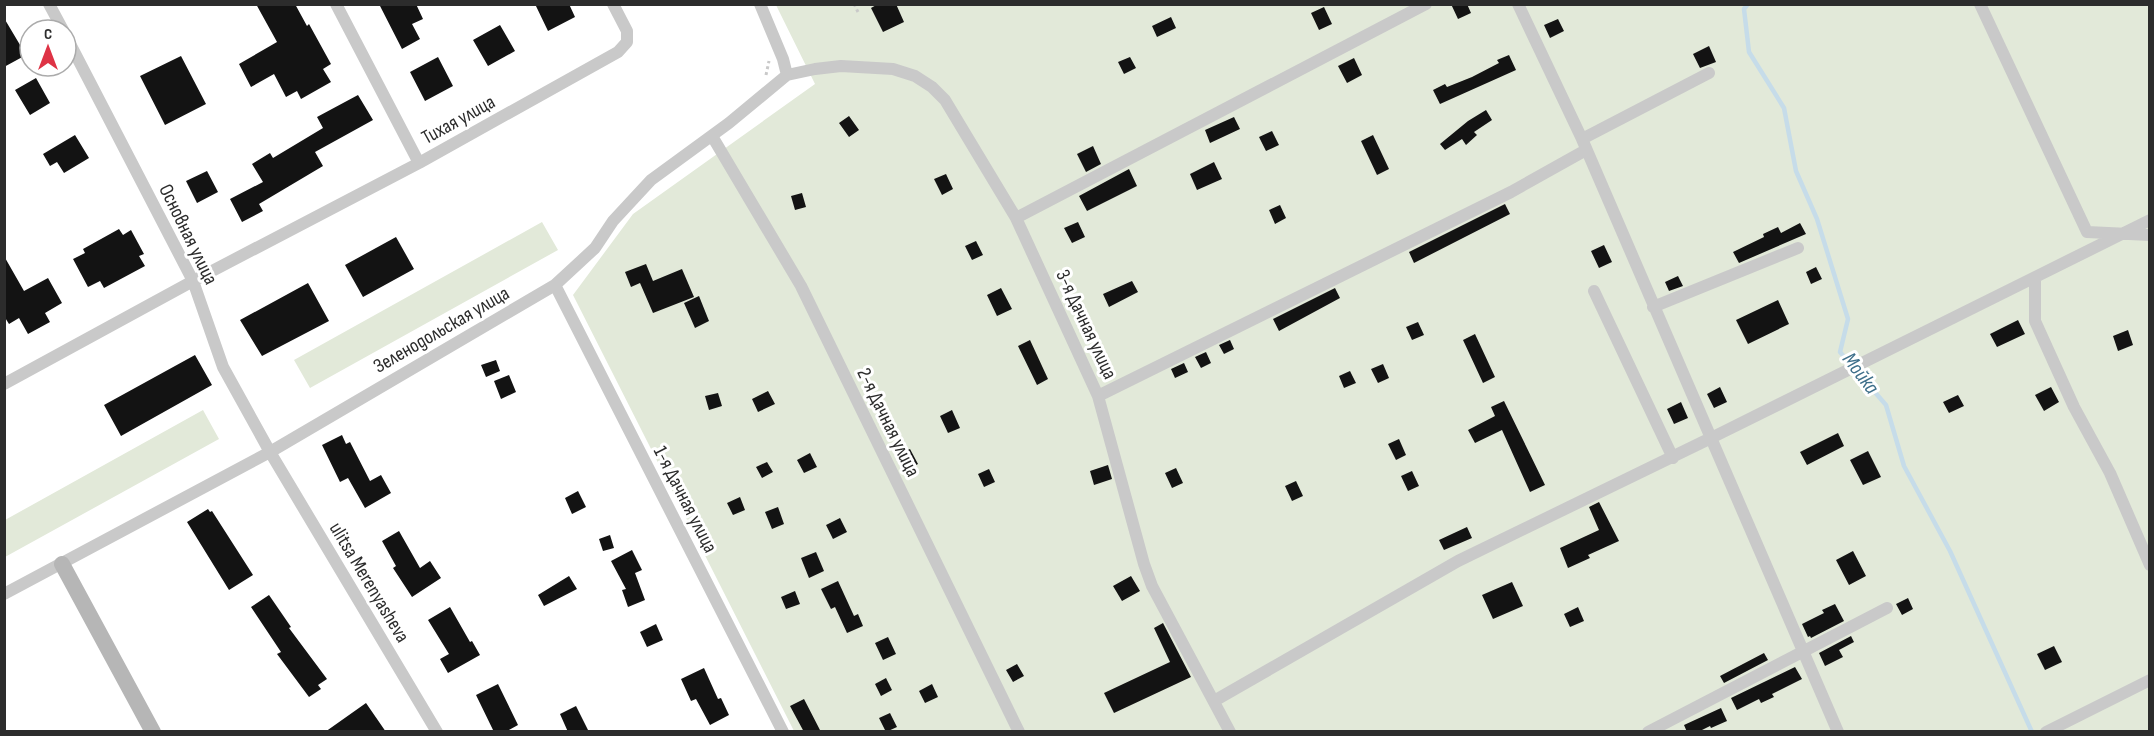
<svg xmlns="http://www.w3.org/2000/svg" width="2154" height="736" font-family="'Sofia Sans Condensed',sans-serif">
<rect width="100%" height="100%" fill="#fff"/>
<path fill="#e2e9d9" d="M776 5H2149V731H794L573 295 633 214 815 84Z
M542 222 558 250 310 388 294 360Z
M203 410 219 439 5 557V520Z"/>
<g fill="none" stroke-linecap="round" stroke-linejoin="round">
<path stroke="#c6dce9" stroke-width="4.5" d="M1748 4 1744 9 1749 52 1784 108 1796 171 1817 219 1848 319 1840 352 1886 405 1904 466 1950 551 2032 732"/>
</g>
<path fill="#131313" d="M256 4H295L307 26 309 24 331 64 323 69 331 82 301 99 297 91 286 97 274 74 251 87 239 64 277 42Z
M379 4H416L423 19 412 24 420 39 402 49Z
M535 4H569L575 17 548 31Z
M878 4H896L904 22 883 32 871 8Z
M1451 4H1467L1471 13 1458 19Z
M1324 7 1332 24 1319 30 1311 13Z
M1171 17 1176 28 1157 37 1152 26Z
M4 18 26 55 4 67Z
M1558 19 1564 31 1550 38 1544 25Z
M500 25 515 51 488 66 473 40Z
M1709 46 1716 62 1700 68 1693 54Z
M1509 55 1516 70 1440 104 1433 90 1445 84 1447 87 1472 77 1499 63 1497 60Z
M181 56 206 104 165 125 140 76Z
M438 57 453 86 425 101 410 72Z
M1130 57 1136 68 1124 74 1118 62Z
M1354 58 1362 75 1347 83 1338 66Z
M36 78 50 103 30 115 15 90Z
M358 95 373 120 315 152 323 166 259 204 263 211 242 222 230 199 263 182 252 164 270 153 273 158 323 128 317 117Z
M1486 110 1492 120 1474 132 1477 135 1466 145 1462 139 1445 150 1440 144 1468 121Z
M849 116 859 130 849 137 839 123Z
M1234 117 1240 129 1210 143 1205 130Z
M1272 131 1279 145 1266 151 1259 137Z
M75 135 89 158 64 173 57 162 50 166 43 154Z
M1373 135 1389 169 1377 175 1361 141Z
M1093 146 1101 164 1086 172 1077 154Z
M1214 162 1222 179 1197 190 1190 174Z
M1129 169 1137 186 1087 211 1079 196Z
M207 171 218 192 197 203 186 181Z
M946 174 953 189 942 195 934 179Z
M802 193 806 207 795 210 791 196Z
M1505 204 1510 214 1414 263 1409 252Z
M1280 205 1286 218 1275 224 1269 210Z
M1078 222 1085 237 1072 243 1064 228Z
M1800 223 1806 234 1739 263 1733 252 1764 237 1763 234 1778 227 1781 233Z
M119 229 123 235 131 230 144 254 139 256 145 266 104 288 100 281 88 287 73 259 85 253 83 249Z
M396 237 414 269 363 297 345 265Z
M976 241 983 255 972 260 965 246Z
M1604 245 1612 262 1599 268 1591 251Z
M4 256 24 291 48 278 62 303 45 313 50 322 28 334 19 318 9 324 4 316Z
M646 264 653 281 682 269 694 297 653 313 640 283 631 287 625 272Z
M1816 267 1822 279 1811 284 1806 272Z
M1678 276 1683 286 1669 291 1665 282Z
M1132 281 1138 292 1109 307 1103 294Z
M308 283 329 321 262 356 240 320Z
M1001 288 1012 309 997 316 987 295Z
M1335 288 1340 298 1279 331 1273 319Z
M699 296 709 321 695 328 684 303Z
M1778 300 1789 324 1748 344 1736 320Z
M2018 320 2025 334 1997 347 1990 334Z
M1418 322 1424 335 1412 340 1406 327Z
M2128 330 2133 345 2118 351 2113 336Z
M1475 334 1495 377 1483 383 1463 340Z
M1030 340 1048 379 1037 385 1018 346Z
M1230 340 1234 349 1224 354 1219 345Z
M1206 352 1211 363 1201 368 1195 357Z
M195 355 212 385 121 436 104 405Z
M496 360 500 371 486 377 481 365Z
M1184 363 1188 372 1175 378 1171 369Z
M1383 364 1389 378 1378 383 1371 369Z
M1350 371 1356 383 1344 388 1339 376Z
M509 375 516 392 501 399 494 381Z
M1720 387 1727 402 1714 408 1707 394Z
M2051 387 2059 402 2044 411 2035 395Z
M768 391 775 404 758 412 752 399Z
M718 393 722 406 709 410 705 396Z
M1958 395 1964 406 1949 413 1943 402Z
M1504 401 1545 485 1530 492 1502 430 1475 443 1468 430 1495 416 1491 407Z
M1681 402 1688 418 1674 424 1667 409Z
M952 410 960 428 948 433 940 416Z
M1838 433 1844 446 1807 465 1800 452Z
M342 435 346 444 350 442 370 481 381 475 391 493 365 508 348 478 340 482 322 445Z
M1399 439 1406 455 1396 460 1388 444Z
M910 449 918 464 904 471 896 455Z
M1868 451 1881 477 1863 485 1850 460Z
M810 453 817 467 804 473 797 460Z
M767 462 773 472 762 478 756 467Z
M1108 465 1112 479 1094 485 1090 471Z
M1176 468 1183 483 1172 488 1165 473Z
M989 469 995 482 984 487 978 474Z
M1412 471 1419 486 1408 491 1401 476Z
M1296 481 1303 496 1292 501 1285 486Z
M578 491 586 507 572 514 565 498Z
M740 497 745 510 733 515 727 503Z
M1599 502 1619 541 1588 555 1590 558 1568 568 1560 548 1599 530 1589 507Z
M778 507 784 524 772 529 765 512Z
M208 509 210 512 212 511 253 575 229 590 187 522Z
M840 518 847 532 833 539 826 525Z
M1467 527 1472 538 1444 550 1439 540Z
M399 531 420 568 430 561 441 578 412 597 393 568 396 566 382 541Z
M610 535 614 548 603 551 599 539Z
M632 550 642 570 635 573 645 600 628 607 622 590 626 589 611 561Z
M1853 551 1866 576 1849 585 1836 560Z
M816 552 824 571 809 578 801 558Z
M569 576 577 589 544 606 538 595Z
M1131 576 1140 591 1122 601 1113 586Z
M838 581 854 616 858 614 863 626 847 633 835 607 831 609 821 589Z
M1512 582 1523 606 1493 619 1482 595Z
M795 591 800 604 786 609 781 597Z
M269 595 291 627 289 628 327 679 318 685 321 689 309 697 277 654 281 652 251 607Z
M1908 598 1913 609 1902 615 1896 604Z
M1835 604 1844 621 1811 638 1810 636 1808 637 1802 624 1824 613 1822 610Z
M450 607 470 642 472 641 480 655 448 673 440 659 449 654 428 620Z
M1578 607 1584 621 1570 627 1564 614Z
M1163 623 1191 677 1114 713 1104 693 1170 662 1154 628Z
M656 624 663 640 647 647 640 632Z
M1851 636 1854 642 1839 650 1843 657 1825 666 1819 653Z
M888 637 896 654 883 660 875 643Z
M2054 646 2062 662 2045 670 2037 654Z
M1764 653 1768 660 1724 683 1720 676Z
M1017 664 1024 676 1013 682 1006 670Z
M1795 667 1802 679 1772 694 1774 697 1761 703 1759 699 1737 710 1731 698Z
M704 668 718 699 721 698 729 715 710 725 696 699 691 701 681 679Z
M886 678 892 690 881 696 875 684Z
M498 684 518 725 505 732H494L476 695Z
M932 684 938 697 925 703 919 691Z
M804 699 821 732H804L790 706Z
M366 703 386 732H325Z
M576 706 589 732H568L560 714Z
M1721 708 1727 721 1711 728 1710 726 1698 732H1687L1684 725Z
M890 713 897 727 886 732 879 718Z"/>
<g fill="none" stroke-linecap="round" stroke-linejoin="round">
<path stroke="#c9c9c9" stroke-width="3" stroke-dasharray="3 3" stroke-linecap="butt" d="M854 4 858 12
M766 75 769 61"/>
<path stroke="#c9c9c9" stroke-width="12" d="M49 4 63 30
M336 4 419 163
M1980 4 2087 232 2150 235
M66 36 193 281 223 367 270 452 437 732
M787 75 815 69 841 66 893 69 915 76 932 87 945 100 1016 218 1098 396 1144 564 1152 586 1230 732
M712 136 801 286 1019 732
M1582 139 1709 73
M1016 218 1426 4
M2035 278V321L2074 407 2110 473 2150 565
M555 285 783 732
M1594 291 1673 458
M1653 307 1798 248
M4 384 193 281 419 163 618 52 627 42V31L613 4
M1098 396 1511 192 1586 150
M4 594 270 452 555 285 595 248 613 221 651 180 729 123 787 75 783 59 760 4
M1214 701 1458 561 1711 438 1582 139 1518 4
M1648 732 1887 608
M1838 732 1711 438 2150 220
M2046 732 2150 680"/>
<path stroke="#b6b6b6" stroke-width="16" d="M62 564 153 732"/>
</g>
<g text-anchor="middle" stroke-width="6" stroke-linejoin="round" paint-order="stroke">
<g font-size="20" fill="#2c2c2c" stroke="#fff">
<text transform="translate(458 119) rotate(-29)" y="7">Тихая улица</text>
<text transform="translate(189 234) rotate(64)" y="7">Основная улица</text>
<text transform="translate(1087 324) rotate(65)" y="7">3-я Дачная улица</text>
<text transform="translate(441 329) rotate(-30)" y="7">Зеленодольская улица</text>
<text transform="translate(889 422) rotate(64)" y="7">2-я Дачная улица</text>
<text transform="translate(686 499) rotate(63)" y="7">1-я Дачная улица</text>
<text transform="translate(370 582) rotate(59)" y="7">ulitsa Merenyasheva</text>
</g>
<g font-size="21" font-style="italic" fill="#3e6f8a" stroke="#fff">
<text transform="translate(1861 373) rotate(53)" y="7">Мойка</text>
</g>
</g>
<rect width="2154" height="736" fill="none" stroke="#2c2c2c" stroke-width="12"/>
<g transform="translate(48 48)"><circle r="28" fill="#ffffff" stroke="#ababab" stroke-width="1.5"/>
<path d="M0-4.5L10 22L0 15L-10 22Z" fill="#de3345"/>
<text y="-9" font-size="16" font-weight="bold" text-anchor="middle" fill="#2c2c2c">С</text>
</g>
</svg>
